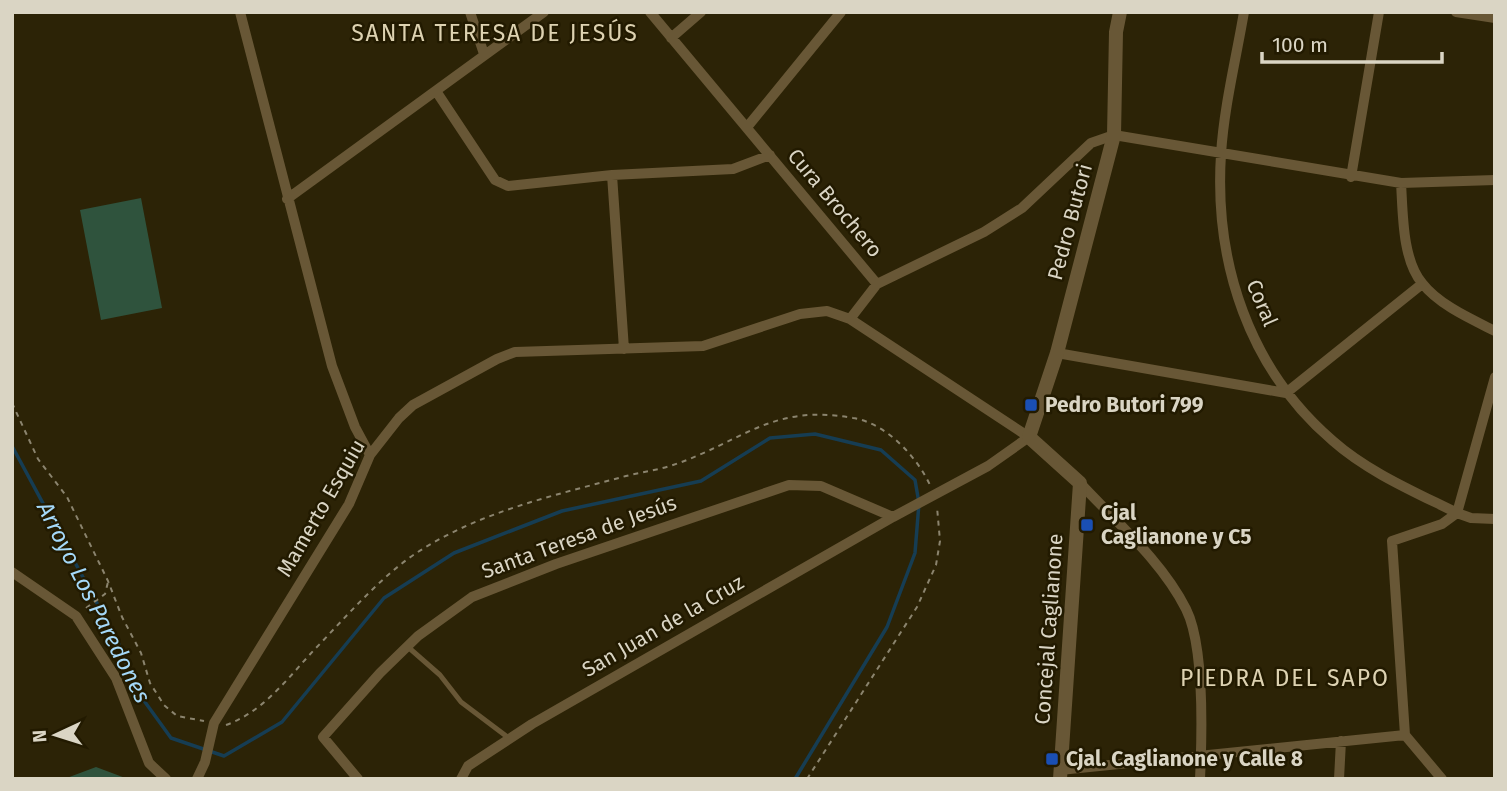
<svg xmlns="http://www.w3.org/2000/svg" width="1507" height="791" font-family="'Fira Sans',sans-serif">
<rect width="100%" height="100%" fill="#2c2306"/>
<path fill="#2f533d" d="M141 198 162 308 101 320 80 210Z
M96 767 128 779H64Z"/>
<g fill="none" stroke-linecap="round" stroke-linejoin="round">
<path stroke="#163d53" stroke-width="3.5" d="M12 446 118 642 137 691 171 738 224 756 282 722 384 598 454 553 562 511 701 481 770 438 815 434 881 450 915 480 919 503 915 553 887 627 795 779"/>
<path stroke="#8b846e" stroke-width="2" stroke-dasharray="5 5" stroke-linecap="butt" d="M12 403 38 459 67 497 108 581 122 617 141 653 150 683 164 705 177 716 204 721
M86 608 105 594 108 582
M226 725C263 712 288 678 314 650 345 618 373 585 409 558 473 513 552 496 626 476 642 472 658 470 673 465 742 442 772 403 853 418 886 423 917 457 930 485
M807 779 917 607 936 565 940 541 937 507"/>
<path stroke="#685736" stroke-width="5" d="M408 647 440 675 461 702 510 739"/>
<path stroke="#685736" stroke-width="10" d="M240 12 332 366 355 427 370 455
M470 12 484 54
M1244 12C1236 59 1224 107 1221 154 1214 263 1249 369 1333 441 1368 472 1415 492 1457 513L1495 377
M1456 12 1495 18
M671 38 701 12
M436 91 495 180 508 186 612 175 733 169 770 155
M748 126 841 12
M612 175 624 349
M1351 177 1379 12
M1401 183C1403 213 1402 259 1422 283 1439 305 1471 319 1495 331
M287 199 544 12
M877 284 984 232 1022 208 1091 143 1114 135 1401 183 1495 180
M1057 353 1286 393 1422 284
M1080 483C1116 522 1162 561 1186 609 1205 647 1202 736 1200 779
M12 572 76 616 116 678 149 763 166 779
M1060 770 1405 735
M197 779 205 762 214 723 349 504 370 455 399 418 413 405 497 359 515 352 703 346 800 314 827 311 850 319
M358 779 323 737 380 673 418 636 472 597 556 564 789 485 821 486 893 517
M461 779 468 766 532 724 893 517 988 466 1029 437 850 319 877 284 650 12
M1339 779 1341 741
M1442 779 1405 735 1392 541 1442 524 1457 513 1471 518 1495 519"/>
<path stroke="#685736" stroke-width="14" d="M1060 779 1080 483 1029 437 1057 353 1114 135 1116 32 1120 12"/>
</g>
<g fill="#1a4fb4" stroke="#221a00" stroke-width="2.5">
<rect x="1024" y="398" width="14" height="14" rx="3.5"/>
<rect x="1080" y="518" width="14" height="14" rx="3.5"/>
<rect x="1045" y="752" width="14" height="14" rx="3.5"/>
</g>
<g text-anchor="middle" stroke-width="5" stroke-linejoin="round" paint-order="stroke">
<g font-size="21" fill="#dad5c4" stroke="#221a00">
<text transform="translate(835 203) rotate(50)" y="7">Cura Brochero</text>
<text transform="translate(1070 222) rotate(-75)" y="7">Pedro Butori</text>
<text transform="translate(1262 303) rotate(67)" y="7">Coral</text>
<text transform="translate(321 508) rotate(-60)" y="7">Mamerto Esquiu</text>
<text transform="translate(579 537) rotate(-20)" y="7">Santa Teresa de Jesús</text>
<text transform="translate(663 626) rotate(-30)" y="7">San Juan de la Cruz</text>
<text transform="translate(1049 629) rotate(-86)" y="7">Concejal Caglianone</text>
</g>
<g font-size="21" font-weight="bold" fill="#dad5c4" stroke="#221a00" text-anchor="start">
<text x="1045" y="412">Pedro Butori 799</text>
<text x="1101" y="520">Cjal<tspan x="1101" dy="24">Caglianone y C5</tspan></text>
<text x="1066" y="766">Cjal. Caglianone y Calle 8</text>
</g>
<g font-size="23" letter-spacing="2" fill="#ddd2b1" stroke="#221a00">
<text x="495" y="41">SANTA TERESA DE JESÚS</text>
<text x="1285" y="686">PIEDRA DEL SAPO</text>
</g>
<g font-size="23" font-style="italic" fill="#a5d9f9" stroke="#221a00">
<text transform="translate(94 602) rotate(63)" y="8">Arroyo Los Paredones</text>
</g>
</g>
<rect width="1507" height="791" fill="none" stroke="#dad5c4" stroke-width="28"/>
<g transform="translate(56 735) rotate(266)" stroke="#221a00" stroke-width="5" paint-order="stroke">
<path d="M0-5L12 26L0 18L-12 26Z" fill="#dad5c4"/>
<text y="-10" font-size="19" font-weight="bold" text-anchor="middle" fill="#dad5c4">N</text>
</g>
<path d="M1262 52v10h180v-10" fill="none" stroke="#dad5c4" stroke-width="3.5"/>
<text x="1272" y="52" font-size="21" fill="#dad5c4" stroke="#221a00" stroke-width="5" paint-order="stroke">100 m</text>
</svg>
